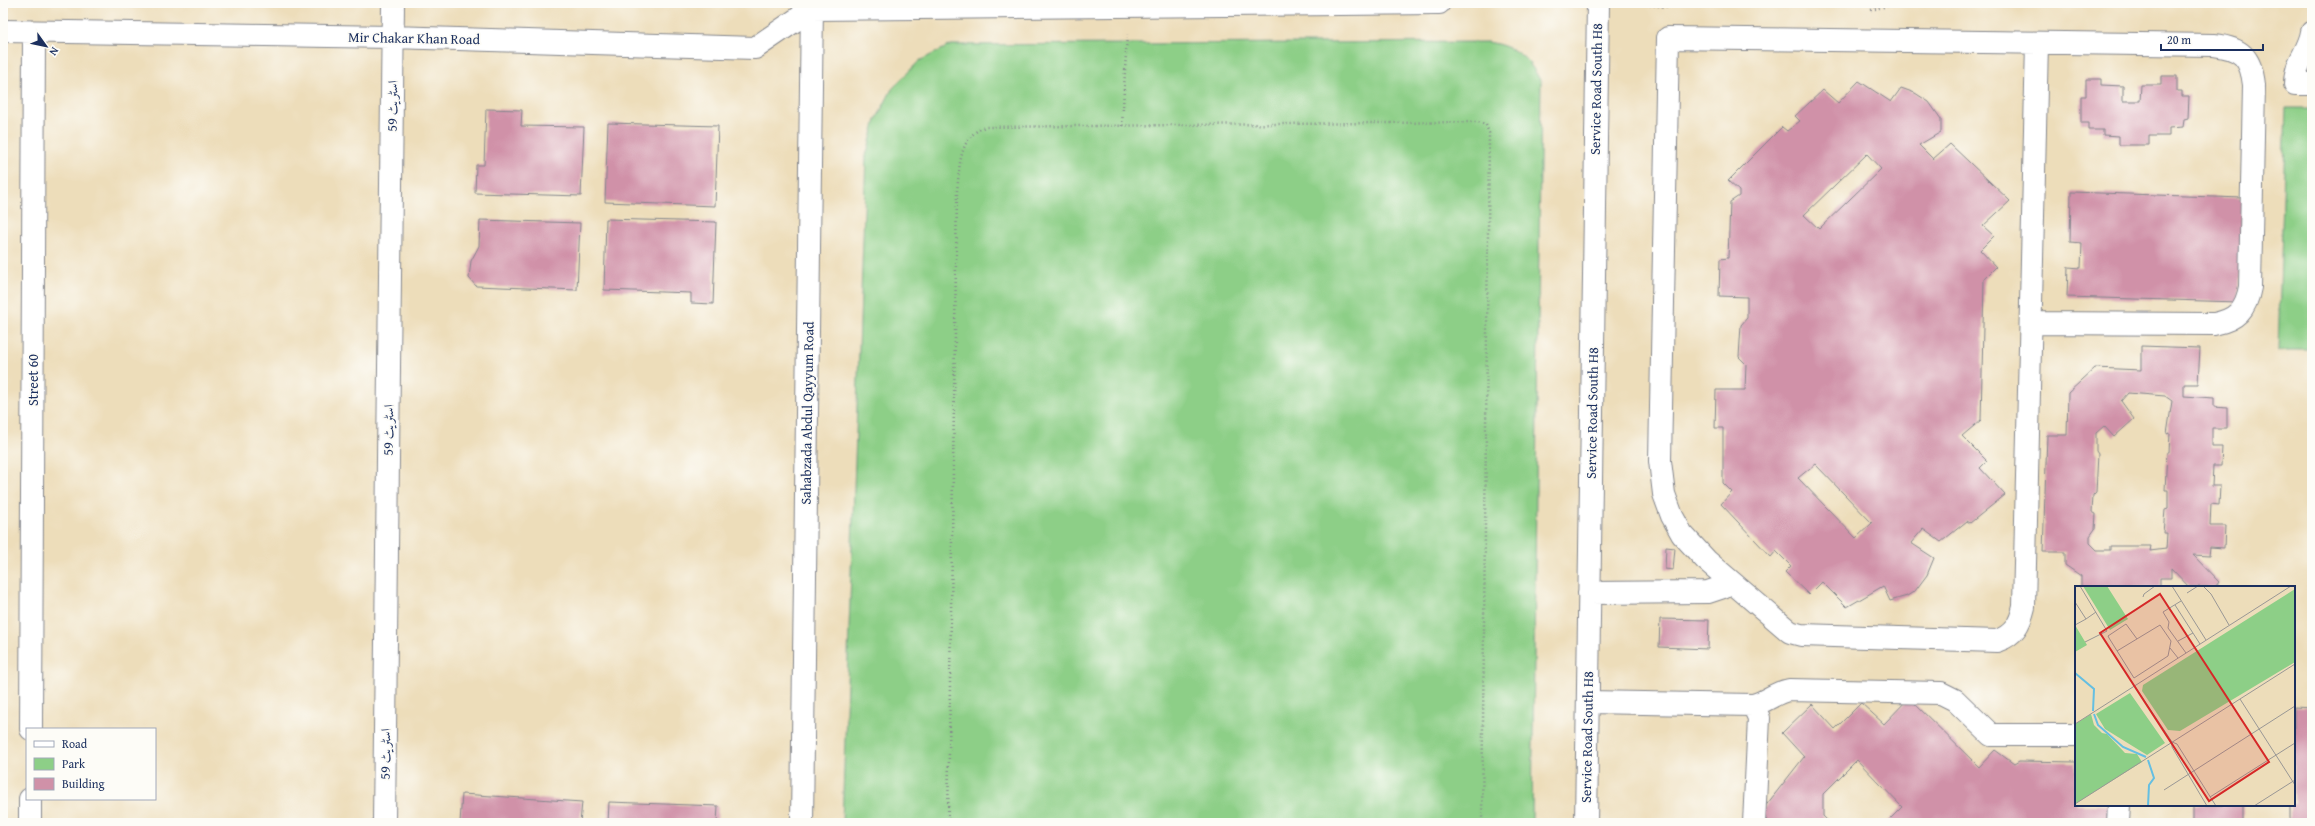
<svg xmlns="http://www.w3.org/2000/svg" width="2315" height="826" font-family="'Gentium Book Plus',Amiri,serif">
<rect width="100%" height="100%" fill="#fdfcf7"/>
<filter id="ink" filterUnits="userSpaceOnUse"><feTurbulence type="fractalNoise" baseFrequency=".025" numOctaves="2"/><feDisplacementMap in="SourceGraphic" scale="8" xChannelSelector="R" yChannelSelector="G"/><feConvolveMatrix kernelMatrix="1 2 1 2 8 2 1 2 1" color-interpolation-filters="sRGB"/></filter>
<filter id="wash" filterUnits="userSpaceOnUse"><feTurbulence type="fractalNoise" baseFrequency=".012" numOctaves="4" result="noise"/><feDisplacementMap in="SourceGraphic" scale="16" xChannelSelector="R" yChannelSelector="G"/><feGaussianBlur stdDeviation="0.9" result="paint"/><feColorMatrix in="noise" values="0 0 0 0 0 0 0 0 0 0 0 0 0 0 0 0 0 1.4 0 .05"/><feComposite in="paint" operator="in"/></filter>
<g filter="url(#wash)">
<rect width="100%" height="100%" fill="#edddba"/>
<path fill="#8dcf87" stroke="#547f72" d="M1488 42C1516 47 1528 57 1541 82L1532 823H842L866 156 876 120 892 89 919 61 951 45Z
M2286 108H2312V350H2278Z"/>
<g id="blocks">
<path fill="#d091a8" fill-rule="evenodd" d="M2161 76H2177V91H2182V96H2189L2188 119 2184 120 2183 127 2169 128V136H2149V145H2119V136L2103 135V130H2088V123H2081V96H2086V79H2101V85L2123 86V101H2140L2141 85H2161Z
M1859 81 1891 102 1901 88 1915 93 1929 102 1941 119V132L1919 145 1933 159 1950 144 2010 201 1983 226 1994 236 1980 250 1996 267 1984 279 1981 420 1962 436 1987 461 1980 468 2005 495 1970 523 1967 521 1941 542 1923 529 1911 543 1934 558 1927 575 1915 591 1907 596 1890 601 1883 586 1847 607 1822 582 1809 595 1785 572 1791 566 1776 551 1771 557 1721 504 1732 492 1723 483V428H1715L1716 390H1745L1746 364 1739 357 1741 325 1747 318V297L1719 296 1720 259 1728 258 1730 202 1739 196V191L1728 181 1782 127 1787 131 1800 121 1795 116 1823 90 1838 103ZM1867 154 1881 169 1819 229 1804 215ZM1815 464 1872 523 1856 538 1798 478Z
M486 109 522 110 521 126 584 127 581 196 475 193 476 165H484Z
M608 123 718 126 715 206 605 202Z
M2071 192 2243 198 2239 302 2067 297 2068 267 2081 268 2082 243 2070 242Z
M606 219 716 222 713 304 691 303V293L604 290Z
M480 220 580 223 577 290 476 286 469 278 471 261 479 246Z
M2141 346 2200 348 2198 384H2184V396L2214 398V407L2227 408V428H2212V447H2222L2221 466H2213L2212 486H2220L2219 505 2211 504 2210 526H2225L2224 548 2210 547 2209 556 2193 555 2219 582 2215 587H2189L2171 568V578H2160V587H2081V576L2065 565V552H2043L2047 435H2067L2068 393 2095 368 2141 370ZM2128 393 2165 396 2172 401 2167 434 2170 433 2169 452H2167L2165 490H2168V509L2165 510 2163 533H2167L2166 549 2150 551 2151 546H2110V550H2097L2090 543V536L2095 529 2096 514 2092 512 2093 495 2096 492 2098 454 2096 451V433L2104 426 2114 437 2134 419 2121 401Z
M1666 547 1675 548 1673 570 1665 569Z
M1660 619 1709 620 1708 649 1659 647Z
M1909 698 1979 767 1995 750 2014 764 2019 761 2076 762V805H2113L2112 823H1886L1902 807 1857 760 1823 794V816L1830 823H1770L1760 813 1804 757 1782 733 1812 704 1835 729 1861 703 1884 724Z
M2294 707 2312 708V823H2290V805H2294Z
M462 794 582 802 580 823H460Z
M609 802 718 806 717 823H608Z
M2193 805H2243V823H2193Z"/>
</g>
</g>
<g filter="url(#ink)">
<use href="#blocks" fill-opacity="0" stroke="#84868c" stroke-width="1"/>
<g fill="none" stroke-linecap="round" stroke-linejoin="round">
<defs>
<path id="minor" d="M803 3 812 9 1439 3
M3 31 392 37 755 48 812 9
M2312 32C2309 52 2295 61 2295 84H2312
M2031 323 2214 324C2236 320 2246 310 2250 287L2254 85C2251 57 2241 48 2214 45L1668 38 1660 461 1664 494 1672 516 1682 534 1706 560 1790 632 1801 635 1997 641C2014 635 2020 624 2024 607L2037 43
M1589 593 1708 592 1723 587 1728 580
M1588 702 1753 705C1766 702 1776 692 1789 690L1941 693 1955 700 1991 735H2076
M1753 705 1759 718 1754 823
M31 729 34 32
M30 823V799
M384 823 393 3
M802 823 812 3
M1586 823 1598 3
M2118 823 2119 805"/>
</defs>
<use href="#minor" stroke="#84868c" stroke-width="24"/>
<path stroke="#84868c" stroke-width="2.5" stroke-dasharray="1 3" stroke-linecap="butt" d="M1626 3 1669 7
M1871 10 1900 3
M1122 126 1127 34
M948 823 957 191C960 167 958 137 985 127L1478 122 1486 125 1489 133 1482 823"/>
<use href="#minor" stroke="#fff" stroke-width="22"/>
</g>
</g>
<g text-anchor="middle" stroke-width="3.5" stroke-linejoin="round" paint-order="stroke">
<g font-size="14" fill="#1b2f5e" stroke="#fdfcf7">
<text transform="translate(414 38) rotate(1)" y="5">Mir Chakar Khan Road</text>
<text transform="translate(1596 89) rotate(-89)" y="5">Service Road South H8</text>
<text transform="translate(392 106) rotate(-89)" y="5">اسٹریٹ 59</text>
<text transform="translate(33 380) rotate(-90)" y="5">Street 60</text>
<text transform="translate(807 413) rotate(-89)" y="5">Sahabzada Abdul Qayyum Road</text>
<text transform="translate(1592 413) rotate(-89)" y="5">Service Road South H8</text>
<text transform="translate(388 430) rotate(-89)" y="5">اسٹریٹ 59</text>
<text transform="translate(1587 737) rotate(-89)" y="5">Service Road South H8</text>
<text transform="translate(385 754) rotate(-89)" y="5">اسٹریٹ 59</text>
</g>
</g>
<g transform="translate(2075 586)">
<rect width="220" height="220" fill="#edddba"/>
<path d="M8 0H32L53 33 35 44ZM220 3V76L105 145 93 144 67 105 68 99ZM0 39 12 59 0 66ZM55 107 90 157 72 169 30 143 21 128ZM16 128 19 139 27 147 32 148 50 167 62 168 67 176 0 218V138Z" fill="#8dcf87"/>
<path fill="none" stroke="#65bfe2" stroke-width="2" d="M0 87 19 103 18 125M19 128 23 139 48 161 71 171M73 174 79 192 74 199 73 220"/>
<path fill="none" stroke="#999795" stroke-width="1" d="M5 0 32 45 10 56M97 0 131 54M128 0 136 8 154 39M112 7 123 0M68 11 69 8 80 0M106 15 88 26 94 36 93 42 111 67M0 16 11 33 21 26M100 19 125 58M0 39 11 33M103 55 118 47M95 62 103 72M42 65 85 39 96 55 93 70 59 92 34 52 33 50 51 38 62 53M59 99 97 156V161L132 220M165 113 220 199M0 138 216 0M97 156 102 158 141 220M89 204 220 120M135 211 220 157M0 218 220 78M179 220 220 194"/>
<path fill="#d62828" fill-opacity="0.15" stroke="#d62828" stroke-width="2" d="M85 8 194 176 134 215 25 47Z"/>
<rect width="220" height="220" fill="none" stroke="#1b2f5e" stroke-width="2"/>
</g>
<rect width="2315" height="826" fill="none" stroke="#fdfcf7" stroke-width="16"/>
<rect x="26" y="728" width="130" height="72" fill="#fdfcf7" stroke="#a3aaba"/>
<rect x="34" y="741" width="20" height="6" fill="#ffffff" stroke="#a3aaba"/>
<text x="62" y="748" font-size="12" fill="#1b2f5e">Road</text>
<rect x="34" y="758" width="20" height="12" fill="#8dcf87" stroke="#a3aaba"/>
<text x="62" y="768" font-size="12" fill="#1b2f5e">Park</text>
<rect x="34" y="778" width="20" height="12" fill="#d091a8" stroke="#a3aaba"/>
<text x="62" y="788" font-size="12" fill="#1b2f5e">Building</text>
<g transform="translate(46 46) rotate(123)" stroke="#fdfcf7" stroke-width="3" paint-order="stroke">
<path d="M0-3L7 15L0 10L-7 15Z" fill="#1b2f5e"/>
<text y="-6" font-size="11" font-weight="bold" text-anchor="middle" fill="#1b2f5e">N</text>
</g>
<path d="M2161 44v6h102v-6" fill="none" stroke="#1b2f5e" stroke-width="2"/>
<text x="2167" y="44" font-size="12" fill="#1b2f5e" stroke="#fdfcf7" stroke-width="3" paint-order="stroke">20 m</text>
</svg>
